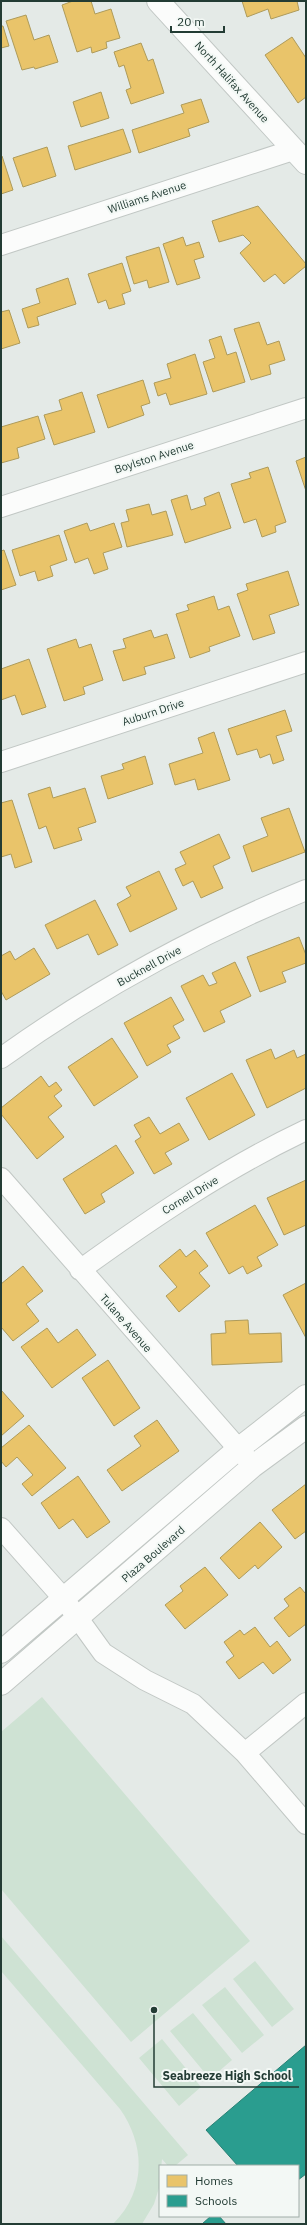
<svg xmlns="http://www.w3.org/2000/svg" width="307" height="2225" font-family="'IBM Plex Sans',sans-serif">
<rect width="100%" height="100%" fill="#e4eae7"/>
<path fill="#cee2d3" d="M42 1697 250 1941 131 2042 1 1889V1732Z
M1 1936 188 2155 175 2166H168L162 2159 159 2188 154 2204 142 2224H113C146 2191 146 2146 120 2109L1 1971Z
M255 1961 294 2009 272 2027 233 1979Z
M225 1987 264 2035 242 2053 202 2005Z
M193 2013 232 2060 210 2079 170 2031Z
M162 2039 201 2087 179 2106 139 2058Z"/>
<path fill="#e9c46a" stroke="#ae9b5a" d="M73 1H91L95 14 111 9 120 38 106 42 107 48 92 53 91 47 77 52 62 5Z
M242 1H297L299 10 271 19 268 9 247 17Z
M26 15 34 40 49 35 58 62 35 69 34 67 22 70 6 21Z
M1 26H3L9 46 1 48Z
M292 37 306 58V97L298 103 265 55Z
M141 43 148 61 153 59 164 93 131 104 126 90 131 88 124 65 119 67 114 52Z
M101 92 109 118 81 127 73 102Z
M201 99 209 122 188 129 190 136 139 153 132 130 184 113 181 105Z
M123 129 131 152 75 170 68 146Z
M47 147 56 176 23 187 13 158Z
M2 156 13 190 1 194V157Z
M258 206 306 264V266L284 284 275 274 264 282 240 253 251 243 243 235 219 242 212 221Z
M183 237 186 246 199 242 204 257 194 260 200 278 177 285 163 244Z
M159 247 169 282 149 288 147 280 134 284 126 257Z
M122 263 131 291 122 294 125 304 109 309 106 300 98 303 88 274Z
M68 278 76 304 37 317 39 325 28 328 22 309 40 303 36 289Z
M9 310 20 343 1 349V312Z
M259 322 267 345 279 341 285 360 269 365 271 374 251 380 234 329Z
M221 336 227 355 236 352 245 382 213 392 203 362 215 358 209 340Z
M195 354 207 394 170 405 166 393 158 396 154 383 171 378 167 364Z
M143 380 150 403 141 406 144 415 108 428 97 395Z
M82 392 95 432 54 445 44 415 62 410 59 400Z
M38 416 45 439 17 448 19 458 1 463V427Z
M306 457V491L296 461Z
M268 467 286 522 275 526 276 532 262 537 256 519 244 523 231 484 251 478 249 473Z
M219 492 231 528 185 543 171 500 187 495 191 510 206 505 204 498Z
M149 504 152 515 166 511 173 535 127 547 121 523 129 521 126 510Z
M87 523 90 531 114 523 122 547 103 553 108 569 94 574 88 558 75 563 64 531Z
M59 535 67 560 50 566 53 576 38 581 35 571 20 576 12 550Z
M4 550 16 585 1 590V551Z
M288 571 299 605 269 615 275 633 253 640 237 594 248 590 246 584Z
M214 596 218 610 229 606 240 636 209 647 210 651 190 658 176 614 189 610 187 605Z
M151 630 154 638 167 634 175 658 144 667 146 674 123 681 113 651 126 648 123 639Z
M76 639 79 648 91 644 103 680 83 687 85 694 64 701 47 649Z
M29 659 46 707 22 715 15 695 1 700V669Z
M285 710 292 731 276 736 284 760 273 764 270 754 260 758 257 749 237 755 228 729Z
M214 732 230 780 198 790 195 779 175 785 169 764 203 753 198 738Z
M145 756 153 784 108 799 101 776 124 769 122 764Z
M50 787 53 798 85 788 96 822 78 828 82 840 54 849 46 826 39 829 28 794Z
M12 800 32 862 15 868 11 854 1 857V803Z
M289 808 305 852 252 872 243 846 268 836 261 818Z
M219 834 230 858 213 866 223 888 201 898 193 881 183 886 175 869 186 864 180 852Z
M159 871 177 909 130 932 117 904 131 896 126 887Z
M95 900 118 945 98 955 88 934 57 949 45 925Z
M299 937 306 955V963L282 972 286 982 260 992 247 957Z
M34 948 50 974 6 1000 1 991V956L10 951 15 960Z
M235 962 251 996 220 1011 225 1022 204 1032 181 986 203 975 209 986 217 983 212 973Z
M171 997 184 1020 173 1026 180 1038 167 1045 171 1052 147 1066 124 1023Z
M112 1038 138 1077 94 1106 68 1067Z
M271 1049 275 1059 294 1050 297 1058 306 1054V1088L267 1108 246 1060Z
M232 1073 255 1115 209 1140 186 1098Z
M41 1076 49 1087 56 1082 62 1090 54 1096 62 1106 48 1117 64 1137 37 1159 1 1114V1108Z
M149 1117 160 1134 179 1123 189 1140 165 1153 172 1164 154 1174 135 1141 141 1137 134 1125Z
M116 1145 134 1173 101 1194 105 1202 85 1214 63 1179Z
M306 1180V1225L284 1235 267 1198Z
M255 1205 278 1245 257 1257 262 1266 247 1274 243 1266 229 1274 206 1233Z
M180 1249 186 1257 195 1250 208 1266 199 1273 210 1286 179 1312 166 1296 177 1287 159 1266Z
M23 1266 43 1291 26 1304 39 1321 13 1341 1 1327V1284Z
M306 1283V1338L283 1295Z
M248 1320 249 1334 281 1333 282 1362 212 1365 211 1334 226 1333 225 1321Z
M47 1328 58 1343 77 1329 96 1355 52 1388 21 1347Z
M108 1360 140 1408 114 1426 82 1378Z
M1 1390 24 1416 1 1436Z
M157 1420 179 1451 122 1491 107 1470 141 1446 134 1436Z
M29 1425 66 1468 32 1496 22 1484 33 1475 17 1457 6 1467 1 1461V1448Z
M78 1476 110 1522 87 1538 73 1519 59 1529 41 1503Z
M306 1484V1531L295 1539 272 1510Z
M260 1522 282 1547 258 1569 255 1565 239 1579 220 1558Z
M205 1567 228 1595 185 1629 165 1605 183 1591 180 1586Z
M300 1587 305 1593 306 1592V1624L289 1637 274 1618 289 1606 284 1599Z
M255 1627 270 1647 277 1641 291 1660 273 1674 263 1662 239 1679 226 1662 234 1656 224 1642 240 1630 244 1635Z"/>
<path fill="#2a9d8f" stroke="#288074" d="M306 2045V2174L298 2180V2166H238L206 2130Z
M211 2216H219L226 2224H202Z"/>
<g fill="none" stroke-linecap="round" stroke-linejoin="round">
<defs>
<path id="minor" d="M1 245 293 150
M1 507 306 408
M1 762 306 662
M1 1058C96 990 198 934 306 890
M1 1178 249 1461
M80 1270C152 1218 226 1168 306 1130
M1 1528 64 1599 103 1653 145 1680 193 1704 245 1753 306 1824
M245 1753 306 1703"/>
<path id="tertiary" d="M158 1 306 163
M1 1652 237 1450 306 1396
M1 1684 253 1466 306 1427"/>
</defs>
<use href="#minor" stroke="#c1c7c4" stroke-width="22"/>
<use href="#tertiary" stroke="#c1c7c4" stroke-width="24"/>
<use href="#minor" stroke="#fbfcfb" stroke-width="20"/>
<use href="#tertiary" stroke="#fbfcfb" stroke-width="22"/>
</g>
<g text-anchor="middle" stroke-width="4" stroke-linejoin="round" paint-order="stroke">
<g font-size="11" fill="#233c34" stroke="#f3f8f5">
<text transform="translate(232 82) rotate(48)" y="4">North Halifax Avenue</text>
<text transform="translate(147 197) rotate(-18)" y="4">Williams Avenue</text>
<text transform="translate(154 457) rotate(-18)" y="4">Boylston Avenue</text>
<text transform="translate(153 712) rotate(-18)" y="4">Auburn Drive</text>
<text transform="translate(149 966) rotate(-29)" y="4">Bucknell Drive</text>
<text transform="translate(190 1195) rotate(-31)" y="4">Cornell Drive</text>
<text transform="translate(126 1323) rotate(49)" y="4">Tulane Avenue</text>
<text transform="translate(153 1554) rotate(-41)" y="4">Plaza Boulevard</text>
</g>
</g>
<path fill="none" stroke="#233c34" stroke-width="1.5" d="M154 2010L154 2087H299"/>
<circle fill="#233c34" stroke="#f3f8f5" stroke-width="1.5" cx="154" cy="2010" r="4"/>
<g font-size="12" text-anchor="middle" font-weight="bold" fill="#233c34" stroke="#f3f8f5" stroke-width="4" stroke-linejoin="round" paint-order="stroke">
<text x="227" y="2080">Seabreeze High School</text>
</g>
<rect width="307" height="2225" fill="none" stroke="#233c34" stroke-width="4"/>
<rect x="159" y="2165" width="140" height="52" fill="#f3f8f5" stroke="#a0ada8"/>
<rect x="167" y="2175" width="20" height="12" fill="#e9c46a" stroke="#a0ada8"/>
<text x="195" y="2185" font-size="12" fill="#233c34">Homes</text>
<rect x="167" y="2195" width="20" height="12" fill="#2a9d8f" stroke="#a0ada8"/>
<text x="195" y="2205" font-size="12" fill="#233c34">Schools</text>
<path d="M171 26v6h53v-6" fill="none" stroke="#233c34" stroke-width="2"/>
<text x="177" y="26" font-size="12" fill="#233c34" stroke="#f3f8f5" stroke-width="3" paint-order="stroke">20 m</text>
</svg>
